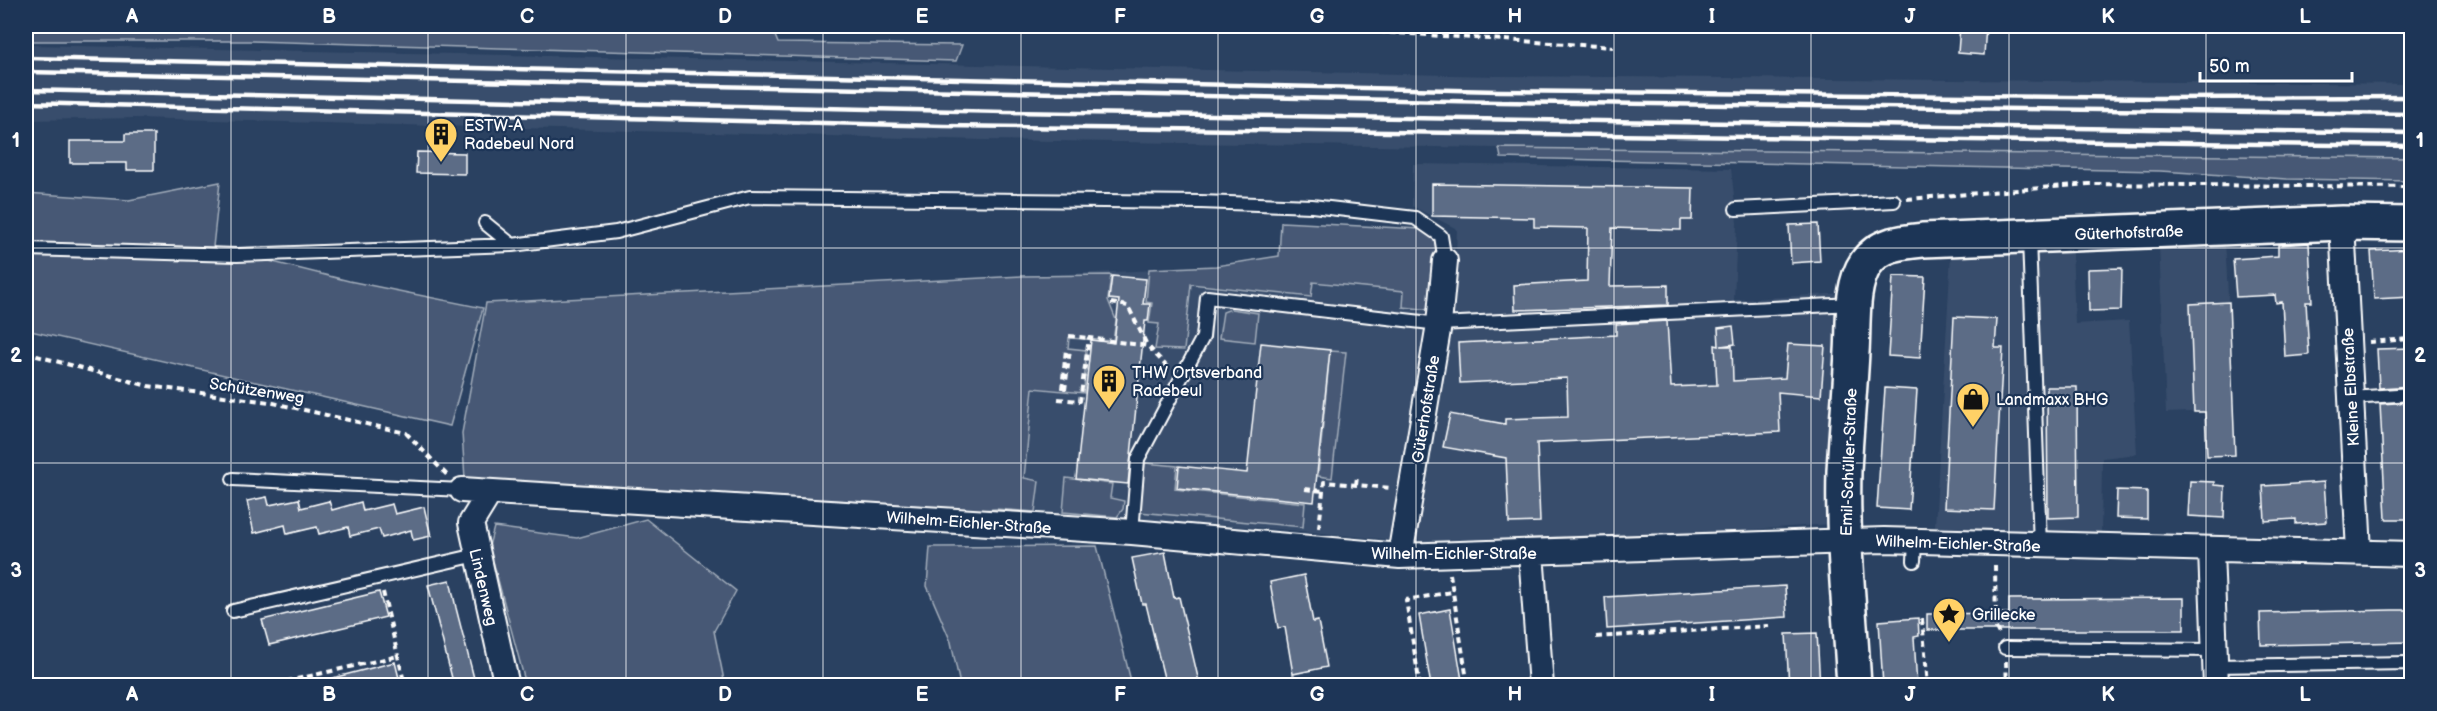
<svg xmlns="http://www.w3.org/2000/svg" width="2437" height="711" font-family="'Balsamiq Sans',sans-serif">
<rect width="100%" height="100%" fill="#2a4161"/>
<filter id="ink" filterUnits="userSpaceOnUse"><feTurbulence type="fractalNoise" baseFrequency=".0167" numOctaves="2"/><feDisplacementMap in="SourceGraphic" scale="12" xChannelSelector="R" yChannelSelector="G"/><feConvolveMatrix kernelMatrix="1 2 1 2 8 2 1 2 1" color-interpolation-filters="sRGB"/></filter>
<g filter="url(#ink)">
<path fill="#394e6c" d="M26 45 1496 76 2411 84 2412 158 1499 148 985 140 135 118 26 120Z
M1413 164 1731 169 1737 223 1734 300 1846 293 1830 524 1721 532 1433 544 1289 530 996 509 1022 276 1456 257 1457 229 1412 206Z
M2225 240 2234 410 2166 413 2159 243Z
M2072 248 2075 324 2129 321 2137 454 2102 458 2101 535 1935 527 1951 255Z"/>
<path fill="#465975" stroke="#a2acba" stroke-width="1.5" d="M26 26H771L778 43 962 45 956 61 251 41H26Z
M1499 148 2411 158 2412 181 2287 179 2160 171 1501 158Z
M220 182 213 247 349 281 483 308 450 426 26 330V193L129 200Z
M1281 222 1421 229 1435 239 1439 257 1432 310 1403 307 1404 291 1313 282 1311 297 1191 284 1184 350 1155 349 1159 324 1149 323 1152 303 1146 302 1149 269 1216 266 1279 256Z
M1111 275 1108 300 1116 320 1113 341 1069 338 1068 348 1086 350 1084 393 1033 388 1024 478 1039 481 1035 512 996 509 953 512 465 479 462 433 486 303 1022 276Z
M1231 309 1258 313 1255 342 1219 338 1223 312Z
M1330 351 1346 352 1332 478 1318 476Z
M1145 463 1177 466 1175 489 1305 503 1303 527 1139 512Z
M1066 478 1112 484 1110 498 1124 501 1123 509 1117 517 1063 512Z
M646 519 736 591 714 631 725 685H526L489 546 494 527 577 538Z
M1097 546 1132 685H960L951 642 927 586 930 547Z"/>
<path fill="#5b6c86" stroke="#fff" stroke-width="1.5" d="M1960 26H1986L1984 55 1958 53Z
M125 134H154V170H127V163H70V141H125Z
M417 152 465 153V174L416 173Z
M1432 184 1693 188 1692 220H1681V230L1612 228 1610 286 1668 285V305L1515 310 1514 285 1587 281 1588 228 1534 227V218L1432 216Z
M1818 224 1820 261 1791 263 1789 225Z
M2309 243 2312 302H2306L2309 355 2285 357 2282 302 2276 303 2275 295 2236 297 2233 259 2278 256V245Z
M2412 249V297L2374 299 2371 251Z
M2122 268 2121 310 2089 311 2088 269Z
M1112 276 1146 279 1143 304H1150L1148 321H1145L1128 484 1076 479 1091 340 1114 343 1119 300 1109 299Z
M1893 276 1925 277 1920 358 1888 356Z
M2229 302 2235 455 2207 456 2205 412H2194L2190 304Z
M1954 317 1997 319 1995 348H2003L1994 510 1944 508Z
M1667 321 1671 387 1717 385 1715 345 1719 346 1718 328 1733 326 1735 344 1721 346H1732L1733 381 1785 378 1788 344 1825 346 1821 396 1778 392 1780 432 1537 443 1540 522 1509 523 1506 458 1443 447 1450 414 1505 424V419L1568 417 1567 378 1460 383 1458 343 1616 335V324Z
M1261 343 1330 350 1314 502 1177 488 1179 466 1247 473Z
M2412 348V386L2379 388 2377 349Z
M2047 387H2077L2078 517 2048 518Z
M1885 388 1917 390 1909 510 1877 508Z
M2412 402V430H2404L2406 469H2412V519H2386L2380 404Z
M2190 481 2214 482V485L2225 486 2224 518 2188 516Z
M2324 482 2327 522 2296 524V519L2265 521 2263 486Z
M2117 490 2147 491V519L2116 518Z
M267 497 269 505 299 499 301 508 329 501 332 510 361 502 363 511 392 504 395 514 424 507 431 536 413 540 411 530 382 538 379 529 350 536 348 527 319 534 317 527 287 534 285 525 254 533 247 501Z
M1165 552 1174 598 1179 597 1200 686H1166L1146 604H1142L1132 558Z
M1304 575 1313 622 1318 621 1327 667 1293 674 1285 627 1278 628 1270 582Z
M450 580 456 608 476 686H454L439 627 428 585Z
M1785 586 1787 617 1607 629 1605 597Z
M379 592 386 617 269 645 262 620Z
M2184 598V630H1927V614L2009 613V599Z
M1450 609 1463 686H1431L1419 615Z
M2392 610H2412V642L2261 645 2260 613Z
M1918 618 1919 636 1914 637 1917 686H1883L1879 621Z
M1817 633 1820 686H1789L1786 634Z
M395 662 401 686H326L325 680Z"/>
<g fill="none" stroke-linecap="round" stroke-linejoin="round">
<defs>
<path id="lane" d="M1736 209 1894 201
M485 223 512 245 616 232 750 197 1200 202 1312 206 1415 218 1441 236 1445 261
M2029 238 2040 546
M26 249 237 255 512 245
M2351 398 2412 394
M233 479 462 490
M1132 532 1138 459 1203 337 1207 297 1439 324 1854 304
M1914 561 1915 541
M233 611 477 555
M2005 648 2215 650
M2215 666 2409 663 2412 669"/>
<path id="street" d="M2342 223 2359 552
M462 490 1132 532 1400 556 1884 540 2412 554
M490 492 471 523 507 686
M2211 550 2216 686
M1531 553 1541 686
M1400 556 1439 324 1445 261"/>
<path id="secondary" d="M1854 686C1850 614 1842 542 1844 471 1846 431 1850 392 1852 352 1854 326 1850 286 1866 263 1879 244 1902 242 1923 240L2342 223 2412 224"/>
</defs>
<use href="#lane" stroke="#fff" stroke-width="16"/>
<use href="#street" stroke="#fff" stroke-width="28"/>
<use href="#secondary" stroke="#fff" stroke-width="38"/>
<path stroke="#fff" stroke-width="4" stroke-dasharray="6 4.5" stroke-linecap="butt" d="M1359 26 1381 32 1613 47
M797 33 885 26
M1907 199 2089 184 2412 187
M1111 303 1128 306 1147 345
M1069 336 1089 338
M2410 339V348
M2369 342 2410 339 2408 301 2412 300
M26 353 148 386 269 402 406 433 447 475
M1062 389 1066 349
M1065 390 1070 349
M1058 399 1080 401 1089 338 1148 346 1169 369
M1356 485 1357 477
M1305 489 1323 491
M1319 528 1324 482 1390 488
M1995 565 1996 628 1999 634
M1450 574 1468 686
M383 592 405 686
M1922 619 1928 686
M1596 637 1769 626
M2006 661 2007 686
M266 686 398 656
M1420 686 1406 600 1452 592"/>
<use href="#lane" stroke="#1d3557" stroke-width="12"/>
<use href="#street" stroke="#1d3557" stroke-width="24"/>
<use href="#secondary" stroke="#1d3557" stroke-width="33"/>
<path stroke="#fff" stroke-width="4.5" d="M26 58 1499 91 2156 98 2412 97
M26 72 1498 102 2412 114
M26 90 1005 112 2412 133
M26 103 944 126 2412 146"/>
</g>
</g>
<path fill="none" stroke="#fff" stroke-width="1.5" stroke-opacity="0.55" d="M231 26V686M428 26V686M626 26V686M823 26V686M1021 26V686M1218 26V686M1416 26V686M1614 26V686M1811 26V686M2009 26V686M2206 26V686M26 248H2412M26 463H2412"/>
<defs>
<symbol id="building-pin" viewBox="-11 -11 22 30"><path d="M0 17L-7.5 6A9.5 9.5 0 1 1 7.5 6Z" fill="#ffd166" stroke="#1d3557"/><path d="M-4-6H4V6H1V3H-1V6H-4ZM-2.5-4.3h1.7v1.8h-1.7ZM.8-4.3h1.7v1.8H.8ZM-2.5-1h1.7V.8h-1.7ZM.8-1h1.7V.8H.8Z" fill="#111"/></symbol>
<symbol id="shop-pin" viewBox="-11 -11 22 30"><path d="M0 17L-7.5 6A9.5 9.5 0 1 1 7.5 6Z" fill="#ffd166" stroke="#1d3557"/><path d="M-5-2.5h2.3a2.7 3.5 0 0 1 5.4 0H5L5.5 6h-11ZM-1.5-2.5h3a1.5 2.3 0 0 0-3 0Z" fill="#111"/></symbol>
<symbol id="sight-pin" viewBox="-11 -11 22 30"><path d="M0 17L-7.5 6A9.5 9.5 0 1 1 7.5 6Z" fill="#ffd166" stroke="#1d3557"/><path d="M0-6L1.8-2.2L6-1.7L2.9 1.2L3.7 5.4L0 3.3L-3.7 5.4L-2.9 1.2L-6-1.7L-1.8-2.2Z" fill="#111"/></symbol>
</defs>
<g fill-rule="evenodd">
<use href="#building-pin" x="422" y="115" width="38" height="52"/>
<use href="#building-pin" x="1090" y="362" width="38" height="52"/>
<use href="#shop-pin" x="1954" y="380" width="38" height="52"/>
<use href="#sight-pin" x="1930" y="595" width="38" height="52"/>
</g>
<g text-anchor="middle" stroke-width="4.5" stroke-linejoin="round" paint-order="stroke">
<g font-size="16" fill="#fff" stroke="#1d3557" text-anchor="start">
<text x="464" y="131">ESTW-A<tspan x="464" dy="18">Radebeul Nord</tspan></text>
<text x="1132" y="378">THW Ortsverband<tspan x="1132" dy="18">Radebeul</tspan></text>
<text x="1996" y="405">Landmaxx BHG</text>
<text x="1972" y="620">Grillecke</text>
</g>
<g font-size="16" fill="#fff" stroke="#1d3557">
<text transform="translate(2129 232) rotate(-2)" y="6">Güterhofstraße</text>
<text transform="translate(2350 387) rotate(-93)" y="6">Kleine Elbstraße</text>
<text transform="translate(257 390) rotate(9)" y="6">Schützenweg</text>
<text transform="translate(1425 409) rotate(-81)" y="6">Güterhofstraße</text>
<text transform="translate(1848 462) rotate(-88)" y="6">Emil-Schüller-Straße</text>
<text transform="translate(969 522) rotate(4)" y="6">Wilhelm-Eichler-Straße</text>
<text transform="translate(1958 543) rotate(2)" y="6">Wilhelm-Eichler-Straße</text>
<text x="1454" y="559">Wilhelm-Eichler-Straße</text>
<text transform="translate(484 587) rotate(77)" y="6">Lindenweg</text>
</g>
</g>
<rect width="2437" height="711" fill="none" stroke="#1d3557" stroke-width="66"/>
<path d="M2200 72v9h152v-9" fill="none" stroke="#ffffff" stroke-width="3"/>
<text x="2209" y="72" font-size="18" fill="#ffffff" stroke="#1d3557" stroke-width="4.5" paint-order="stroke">50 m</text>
<rect x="33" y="33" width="2371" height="645" fill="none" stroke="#fff" stroke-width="2"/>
<g font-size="20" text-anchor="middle" font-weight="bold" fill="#fff">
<text x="132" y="23">A</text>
<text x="329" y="23">B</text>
<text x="527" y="23">C</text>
<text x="725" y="23">D</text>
<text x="922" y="23">E</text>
<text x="1120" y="23">F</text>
<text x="1317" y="23">G</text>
<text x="1515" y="23">H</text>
<text x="1712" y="23">I</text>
<text x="1910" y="23">J</text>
<text x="2108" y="23">K</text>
<text x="2305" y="23">L</text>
<text x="16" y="147">1</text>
<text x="2420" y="147">1</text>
<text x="16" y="362">2</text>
<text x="2420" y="362">2</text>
<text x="16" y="577">3</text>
<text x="2420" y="577">3</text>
<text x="132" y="701">A</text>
<text x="329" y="701">B</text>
<text x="527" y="701">C</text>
<text x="725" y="701">D</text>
<text x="922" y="701">E</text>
<text x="1120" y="701">F</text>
<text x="1317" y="701">G</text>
<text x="1515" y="701">H</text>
<text x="1712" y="701">I</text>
<text x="1910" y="701">J</text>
<text x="2108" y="701">K</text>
<text x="2305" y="701">L</text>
</g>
</svg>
